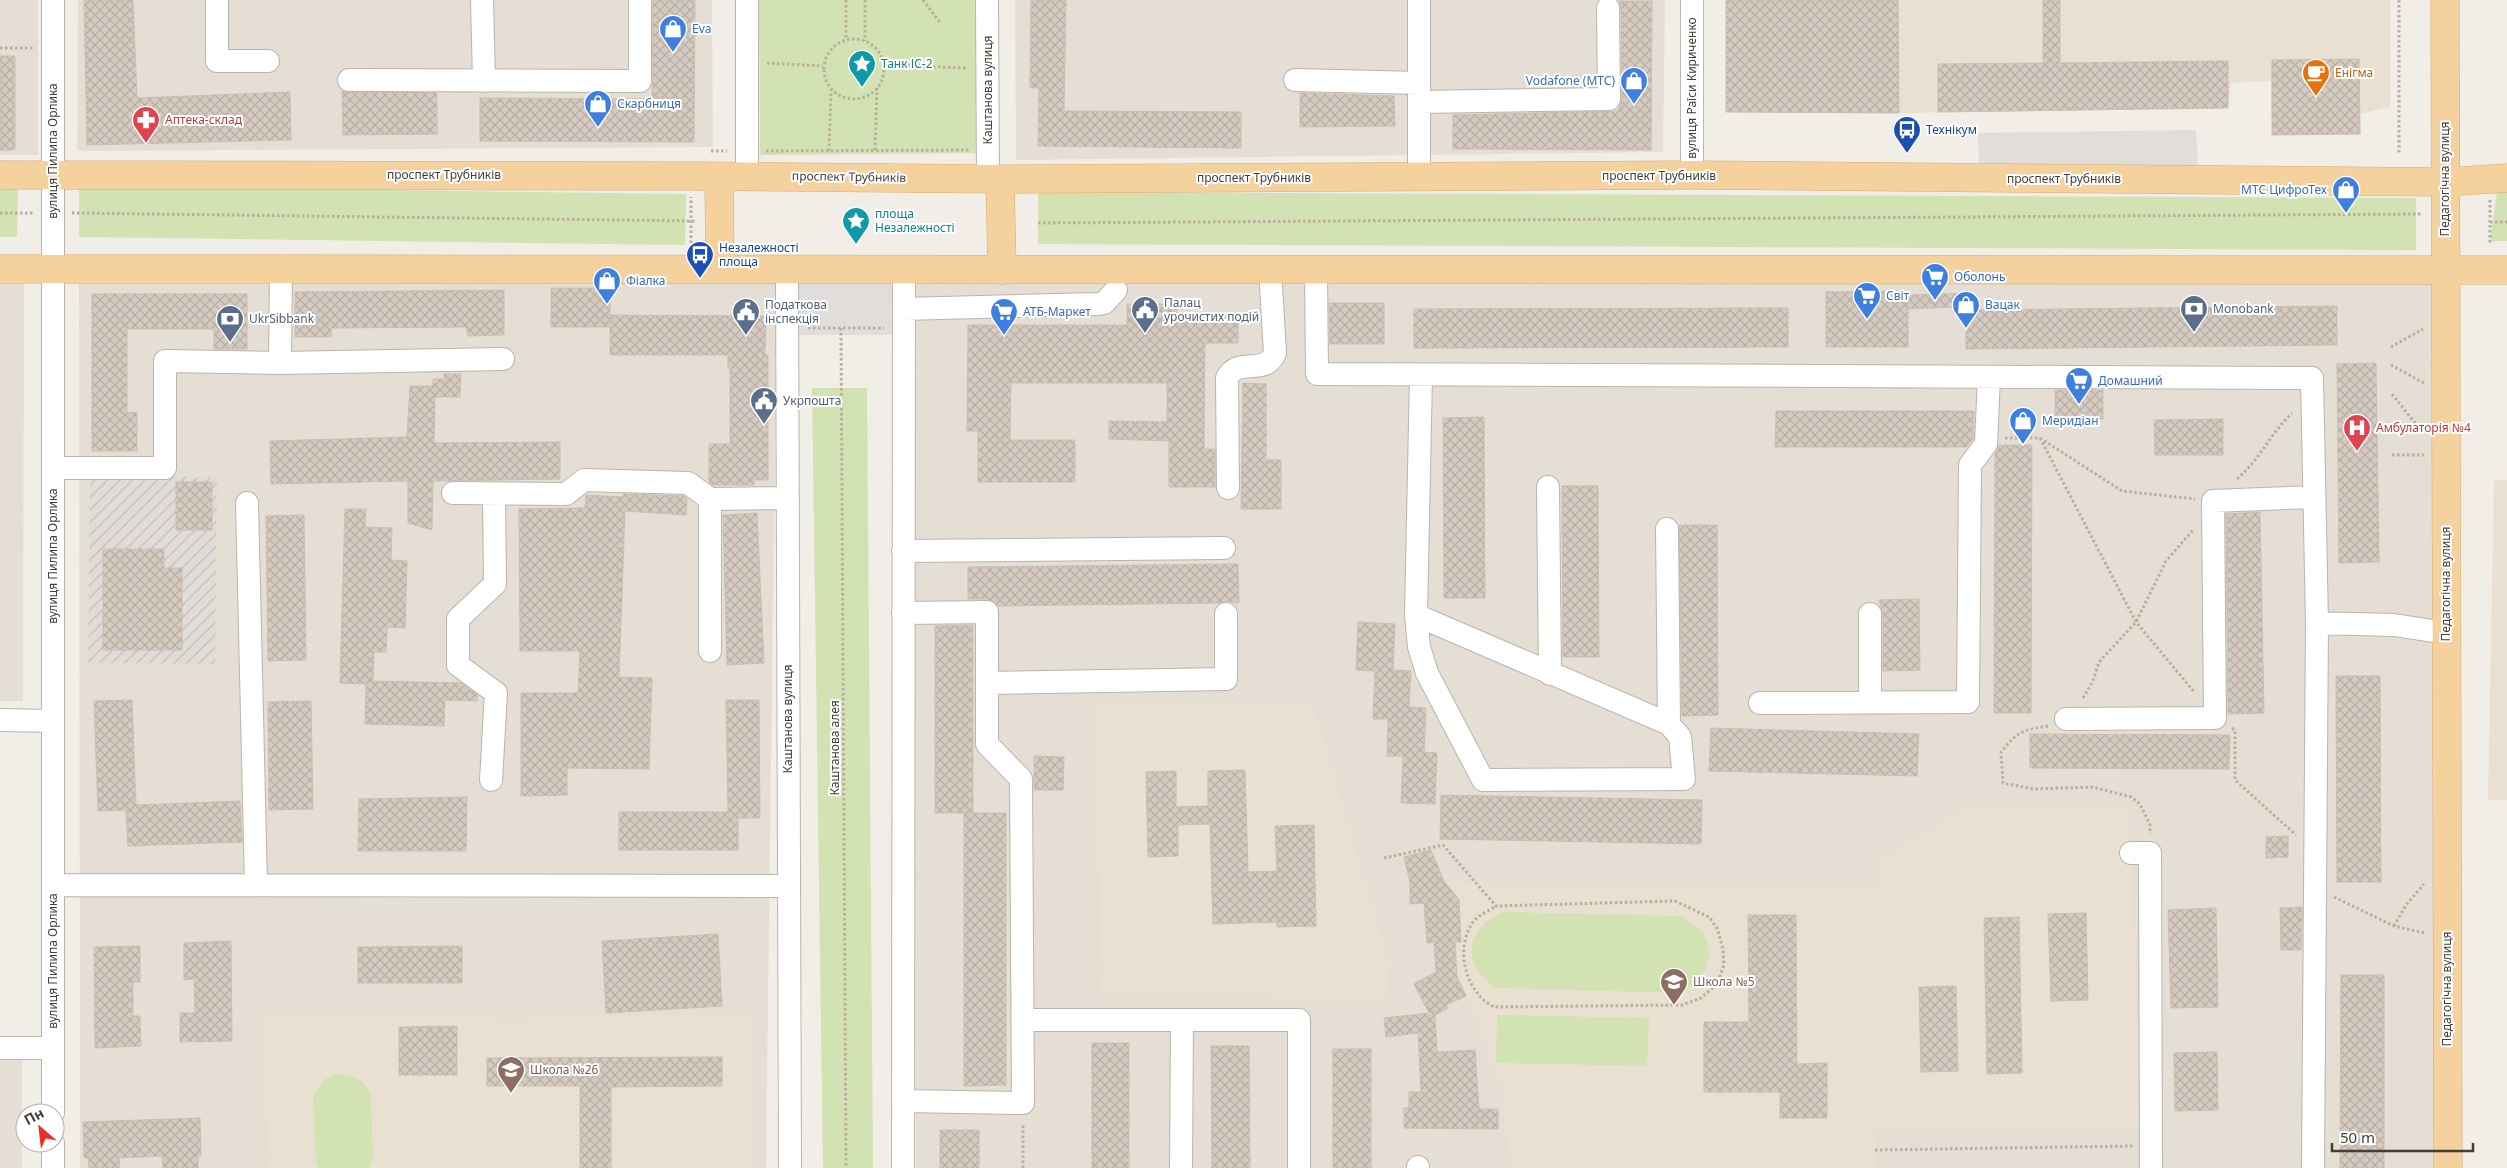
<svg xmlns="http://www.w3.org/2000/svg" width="2507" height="1168" font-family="'Noto Sans',sans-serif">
<defs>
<pattern id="industrial-furrows" width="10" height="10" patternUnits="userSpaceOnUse" patternTransform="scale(1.25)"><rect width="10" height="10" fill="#e1dcd8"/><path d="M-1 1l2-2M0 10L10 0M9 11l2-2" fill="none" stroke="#c2beba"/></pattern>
<pattern id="building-cross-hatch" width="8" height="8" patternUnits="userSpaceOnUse" patternTransform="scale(1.25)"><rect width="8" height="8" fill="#d5cac0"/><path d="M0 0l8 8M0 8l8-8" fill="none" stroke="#b8aea6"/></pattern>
</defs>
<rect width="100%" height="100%" fill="#f1ede7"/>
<path fill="#e5ded5" d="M0 0H38V155H0Z
M78 0H712L713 147 77 151Z
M1015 0H1665L1663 152 1016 160Z
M2447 272 2448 1168H916L913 281Z
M79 273 777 277 766 1168H80Z
M0 278H24L23 701H0Z
M0 1050H22V1168H0Z"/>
<path fill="url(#industrial-furrows)" d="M90 476 217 477 215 664 88 663Z"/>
<path fill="#e9e0d2" d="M1726 0H2390V107L2360 114V134L2272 135 2271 81 2231 83 2228 108 1899 113 1726 112Z
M2494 480H2507V800H2488Z
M1098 700 1312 701 1389 962 1387 998 1100 995Z
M1968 806 2130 811 2138 1126 1875 1129 1876 1168H1511L1505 1118 1506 1099 1458 972 1455 883 1877 888V861Z
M448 1011 503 1020 754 1013 755 1168H268L265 1014 433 1015Z"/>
<path fill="#d2e2b3" d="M759 0H979L980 153 760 155Z
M79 186 686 194 685 245 79 237Z
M0 187H18L17 237H0Z
M1038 192 2416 198V250L1038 244Z
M2497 192H2507V241H2490Z
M812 388H867L873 1168H823Z
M1506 912 1682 916C1689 921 1697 926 1703 934 1718 957 1702 984 1679 993L1494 988C1488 982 1480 976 1476 968 1463 943 1482 918 1506 912Z
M1497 1015 1649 1018 1647 1066 1496 1063Z
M337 1074C354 1074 364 1080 371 1095L373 1158 369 1168H319L316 1163 313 1096 325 1079Z"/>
<path fill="#e0dddb" d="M2196 130 2198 166 1979 167 1978 133Z
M787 270 904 271 903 335H787Z"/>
<path fill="url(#building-cross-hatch)" stroke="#ccbeb1" d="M84 0H133L137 98 290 92 291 140 87 145Z
M653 0H695L694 142 480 141V98L652 99Z
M1031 0H1066L1064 111 1241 112V148L1038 146 1039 88H1030Z
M1726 0H1898L1899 113 1726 112Z
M2043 0H2060V63L2228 61V108L1938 112V64L2043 63Z
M1619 1H1652L1651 150 1453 149V115L1618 111 1622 99 1621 8Z
M0 56H15V150H0Z
M2359 59 2360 134 2272 135V60Z
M342 91 437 93V134L343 135Z
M1300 93 1394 96 1395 126 1300 127Z
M551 288H610V327H551Z
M504 290V335L468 336 466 327 331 328V337H295V292Z
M1907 291V295L1971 293V306L1908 309V347H1826V292Z
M92 294H247V349H214V329H127V413L137 412V451H92Z
M1329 303H1384V344H1330Z
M1127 304H1177V316L1238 315V343H1205L1204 449H1215V487H1169V441L1109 439V421L1167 422V383H1011L1010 440H1075V482H978V431H967L968 325H1127Z
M2337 306V345L1966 349V310Z
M1788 308V347L1414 348V309Z
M610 315 766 316 765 355H768V480H754V485H713L709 482V444H730V368H728V355H610Z
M2376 363 2379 562 2339 563 2337 364Z
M444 374H461L460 397H435L434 443 560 442V479L433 481 432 530 408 523V481L271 484 270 441 407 437 410 386H433V379H444Z
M1243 383 1266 384V460H1281V509H1241Z
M2055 390H2103V419L2055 420Z
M1776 411H1974L1973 439 1967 447H1775Z
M1484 417 1485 598H1444L1443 418Z
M2223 419V455H2155L2154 420Z
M1999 445H2032L2031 713H1994L1995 454Z
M176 482H212V530H176Z
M1562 486H1598L1599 657H1563Z
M623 494 684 496 687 499 686 515 625 511 619 677 652 678 649 769 567 768V795L521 796V693H578L580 651H520L519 509 585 508 586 495 623 497Z
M345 509H366L365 527 392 528 391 560 407 561 405 628 387 627 386 652H374L373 681 461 683 477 695V701L445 700 444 726 365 724 366 684 340 683Z
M2260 512 2264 713 2228 714 2226 514Z
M757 513 764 663 727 665 723 515Z
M304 515 306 660 268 661 266 516Z
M1679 525H1717L1718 715 1682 716Z
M103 549H164V568H182V650H103Z
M1238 564 1239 603 1226 601 1219 603 998 606 987 599H968V567Z
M1919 599 1920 670 1883 671V614L1879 600Z
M1358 622 1395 624 1393 670 1411 671 1409 707 1426 708 1424 752 1437 753 1435 804 1401 803 1403 756H1387L1388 719H1373L1375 671 1356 670Z
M973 625V813H935V626Z
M2336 676H2380L2381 882H2337Z
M132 700 136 805 240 801 242 842 128 846 126 810 98 811 94 701Z
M726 700H759L760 818H738V850H619V812H728Z
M311 701 313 809 269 810 268 702Z
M1711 728 1919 734 1917 776 1709 771Z
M2030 734 2230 735 2229 769 2030 768Z
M1034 756 1064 757 1063 790H1034Z
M1245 770 1248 872 1277 871 1275 826 1314 825 1316 926 1277 927V922L1213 924 1210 824 1178 825V856L1148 857 1146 772 1176 771V807L1208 806V771Z
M1441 795 1702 800 1701 844 1440 839Z
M467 797 466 851H358L359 799Z
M964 813H1006V1085L964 1086Z
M2288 836V857L2266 858V837Z
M1431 850 1444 881 1459 900 1461 942H1455L1457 977 1466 996 1446 1005 1448 1008 1435 1015 1437 1052 1475 1050 1479 1109H1498V1129L1404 1128V1108H1409V1092H1421L1418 1033 1386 1037 1384 1018 1429 1013 1414 984 1436 972 1434 942 1427 943 1424 903 1410 904V882L1404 857Z
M2302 907 2301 950H2281L2280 908Z
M2216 908 2218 1007 2171 1008 2168 910Z
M2086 913 2088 1000 2051 1001 2048 914Z
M1748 915H1796L1797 1064 1827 1063V1118H1780V1092H1704V1022H1749Z
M2019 917 2022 1073 1987 1074 1984 918Z
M718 934 722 1006 606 1013 602 941Z
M231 941 232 1041 180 1042V1013H195L194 979 184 980V943Z
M140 946V982H133V1016H140L141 1046 95 1048 94 947Z
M462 946V983H358V947Z
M2341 975H2384V1168H2340Z
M1956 986 1958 1071 1921 1072 1919 987Z
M457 1026V1075H399V1027Z
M1092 1043H1129V1168H1092Z
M1211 1046H1249L1250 1168H1212Z
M1333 1049H1371V1168H1333Z
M2217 1052 2218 1110 2175 1111 2174 1053Z
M722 1057V1086L611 1087V1168H580V1086H487V1058Z
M200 1118 201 1156 198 1155V1168H163L162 1156 119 1158 120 1168H89L88 1158H84L83 1122Z
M940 1130H979V1168H940Z"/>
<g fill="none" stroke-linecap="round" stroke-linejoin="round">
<defs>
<path id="minor" d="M53 0V1113
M217 0V61H268
M482 0 484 81
M987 0 988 179
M1419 0V177
M349 80 640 81V0
M1295 80 1419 83
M1419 102 1609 99 1608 8
M1692 175V0
M747 176V0
M787 270 790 1168
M1316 270 1317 374 2312 378 2317 623 2394 625 2446 633
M904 309 1098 304 1104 303 1116 290
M280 363 281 270
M53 468H165V361L280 363 503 359
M1548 487 1550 674
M1228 488 1227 378C1238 356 1265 377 1275 353L1270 269
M453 493 566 494 584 480 688 483 710 499 788 498
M710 499V651
M247 503 256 885
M1667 529 1669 724
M903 551 1224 548
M1416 615 1419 647 1427 673 1483 780 1684 779 1680 737 1669 724 1416 615 1421 375
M988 683 1226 679V614
M1870 702V614
M1760 703 1968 702 1970 465 1986 444 1989 377
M2066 719 2215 718 2213 501 2314 497
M0 720 53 721
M491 780 496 693 458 665V619L495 584 494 494
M2131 853H2150L2151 1168
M53 885 789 886
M1023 1020H1299V1168
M0 1048H53
M903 1101 1023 1103 1021 779 987 744V612L903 613
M53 1143V1168
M903 1168 904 270
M1181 1168 1182 1020
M1418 1168V1167
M2313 1168 2317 623"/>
<path id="major" d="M2445 0 2448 1168
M0 175 691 176 1000 179 1692 175 2445 182 2507 178
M719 177 720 269
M1000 179 1002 270
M0 269 2507 270"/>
</defs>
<use href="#minor" stroke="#bcb4aa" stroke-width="24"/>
<use href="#major" stroke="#d7ac6f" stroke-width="29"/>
<path stroke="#bcae9d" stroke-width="3" stroke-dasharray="2.5 2.5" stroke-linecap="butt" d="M846 0V40
M865 0V41
M923 0 941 24
M2399 0V154
M824 69a30 30 0 1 1 60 0a30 30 0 1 1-60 0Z
M0 48H34
M767 63 823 66
M883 65 967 68
M875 150 877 88
M711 151H727
M766 151 969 150
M829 151 831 90
M2490 200V243
M0 213H33
M72 213 696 221
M2490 222H2507
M1038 223 2421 214
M691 248V197
M808 328H884
M841 328 846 1168
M2391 347 2423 329
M2391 365 2424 383
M2392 394 2423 433
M2005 438H2040L2122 491 2195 499
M2040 438 2136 622 2195 693
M2392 455H2424
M2237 479C2261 458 2270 434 2292 413
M2083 698 2093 681 2099 662 2136 622 2166 561 2193 530
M2048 726C2022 730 2017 732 2001 752L2003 783 2033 789 2093 787 2131 797 2140 804 2150 825V834
M2232 728 2235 730V780L2296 835
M1384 858 1443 845 1496 906 1675 901 1709 917 1717 928 1723 949 1724 965 1717 984 1701 998 1682 1005 1494 1007C1489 1004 1482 1000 1479 995 1462 975 1458 944 1473 922 1478 915 1489 911 1496 906
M2334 897 2394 926 2425 933
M2394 926 2406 905 2424 884
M1875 1150 2133 1146
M1023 1168V1123"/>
<use href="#minor" stroke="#fff" stroke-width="22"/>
<use href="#major" stroke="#f4d19d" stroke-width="28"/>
</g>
<defs>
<symbol id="shop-pin" viewBox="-11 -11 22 30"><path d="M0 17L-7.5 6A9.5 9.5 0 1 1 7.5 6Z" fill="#3f7fe0" stroke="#fff"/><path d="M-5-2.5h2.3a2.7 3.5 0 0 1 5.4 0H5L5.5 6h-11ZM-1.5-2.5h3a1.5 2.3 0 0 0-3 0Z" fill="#fff"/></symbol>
<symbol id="sight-pin" viewBox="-11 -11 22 30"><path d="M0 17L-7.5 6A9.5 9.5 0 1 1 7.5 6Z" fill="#0f9aa8" stroke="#fff"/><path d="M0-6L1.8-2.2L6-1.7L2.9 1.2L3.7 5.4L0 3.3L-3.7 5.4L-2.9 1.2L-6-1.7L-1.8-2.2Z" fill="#fff"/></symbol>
<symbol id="cafe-pin" viewBox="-11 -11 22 30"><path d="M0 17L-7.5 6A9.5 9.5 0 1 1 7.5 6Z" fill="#e8710a" stroke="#fff"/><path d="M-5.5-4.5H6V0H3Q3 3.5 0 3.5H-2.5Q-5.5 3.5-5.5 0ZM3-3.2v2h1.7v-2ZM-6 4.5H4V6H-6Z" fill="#fff"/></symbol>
<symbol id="pharmacy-pin" viewBox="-11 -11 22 30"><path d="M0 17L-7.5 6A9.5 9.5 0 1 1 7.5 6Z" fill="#e0444e" stroke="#fff"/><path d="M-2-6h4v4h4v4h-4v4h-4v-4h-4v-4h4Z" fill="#fff"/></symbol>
<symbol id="bus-pin" viewBox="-11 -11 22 30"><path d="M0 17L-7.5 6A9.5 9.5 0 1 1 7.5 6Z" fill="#1a4fb4" stroke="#fff"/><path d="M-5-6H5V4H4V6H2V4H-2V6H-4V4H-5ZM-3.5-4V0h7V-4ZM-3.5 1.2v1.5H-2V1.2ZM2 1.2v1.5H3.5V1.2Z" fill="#fff"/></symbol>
<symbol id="supermarket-pin" viewBox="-11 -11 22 30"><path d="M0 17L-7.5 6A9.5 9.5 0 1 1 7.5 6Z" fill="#3f7fe0" stroke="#fff"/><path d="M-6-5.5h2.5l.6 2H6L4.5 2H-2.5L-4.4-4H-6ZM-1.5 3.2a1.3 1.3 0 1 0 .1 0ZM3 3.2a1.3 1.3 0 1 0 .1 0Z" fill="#fff"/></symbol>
<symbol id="bank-pin" viewBox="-11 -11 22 30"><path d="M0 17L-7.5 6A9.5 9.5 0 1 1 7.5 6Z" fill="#5c6f8a" stroke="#fff"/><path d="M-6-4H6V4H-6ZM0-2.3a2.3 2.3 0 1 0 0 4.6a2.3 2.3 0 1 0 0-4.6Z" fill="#fff"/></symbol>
<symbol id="civic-pin" viewBox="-11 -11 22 30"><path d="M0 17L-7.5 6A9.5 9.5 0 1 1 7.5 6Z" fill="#5c6f8a" stroke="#fff"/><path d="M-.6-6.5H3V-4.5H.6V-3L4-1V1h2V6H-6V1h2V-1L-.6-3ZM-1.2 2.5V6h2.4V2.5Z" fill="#fff"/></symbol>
<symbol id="hospital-pin" viewBox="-11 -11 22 30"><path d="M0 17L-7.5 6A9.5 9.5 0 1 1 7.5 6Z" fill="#e0444e" stroke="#fff"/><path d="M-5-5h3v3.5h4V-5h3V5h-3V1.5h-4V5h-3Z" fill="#fff"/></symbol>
<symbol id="school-pin" viewBox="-11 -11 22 30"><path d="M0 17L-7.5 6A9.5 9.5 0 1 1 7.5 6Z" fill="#8d6e63" stroke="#fff"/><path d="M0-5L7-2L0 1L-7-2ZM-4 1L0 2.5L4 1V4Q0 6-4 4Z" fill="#fff"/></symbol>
</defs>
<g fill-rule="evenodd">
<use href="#shop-pin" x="657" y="13" width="32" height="43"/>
<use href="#sight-pin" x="846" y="48" width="32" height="43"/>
<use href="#cafe-pin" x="2300" y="57" width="32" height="43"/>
<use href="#shop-pin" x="1618" y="65" width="32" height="43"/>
<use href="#shop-pin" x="582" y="88" width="32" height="43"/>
<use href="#pharmacy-pin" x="130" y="104" width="32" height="43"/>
<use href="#bus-pin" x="1891" y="114" width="32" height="43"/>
<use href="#shop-pin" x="2330" y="174" width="32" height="43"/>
<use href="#sight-pin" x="840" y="205" width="32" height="43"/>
<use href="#bus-pin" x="684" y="239" width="32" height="43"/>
<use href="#supermarket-pin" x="1919" y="261" width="32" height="43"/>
<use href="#shop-pin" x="591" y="265" width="32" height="43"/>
<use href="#supermarket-pin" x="1851" y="280" width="32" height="43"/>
<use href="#shop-pin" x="1950" y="289" width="32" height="43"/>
<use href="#bank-pin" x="2178" y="293" width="32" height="43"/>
<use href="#civic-pin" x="1129" y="294" width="32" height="43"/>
<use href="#civic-pin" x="730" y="296" width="32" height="43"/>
<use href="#supermarket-pin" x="988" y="296" width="32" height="43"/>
<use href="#bank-pin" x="214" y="303" width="32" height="43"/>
<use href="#supermarket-pin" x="2063" y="365" width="32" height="43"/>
<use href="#civic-pin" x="748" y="385" width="32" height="43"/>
<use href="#shop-pin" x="2007" y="405" width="32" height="43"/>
<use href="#hospital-pin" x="2341" y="412" width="32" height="43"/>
<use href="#school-pin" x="1658" y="966" width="32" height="43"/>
<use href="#school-pin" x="495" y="1054" width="32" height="43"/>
</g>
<g text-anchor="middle" stroke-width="4" stroke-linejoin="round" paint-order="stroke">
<g font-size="12" fill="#366cbe" stroke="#fff" text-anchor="start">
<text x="692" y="33">Eva</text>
<text x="1615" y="85" text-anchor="end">Vodafone (МТС)</text>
<text x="617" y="108">Скарбниця</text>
<text x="2327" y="194" text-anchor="end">МТС ЦифроТех</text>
<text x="1954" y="281">Оболонь</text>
<text x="626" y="285">Фіалка</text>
<text x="1886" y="300">Світ</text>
<text x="1985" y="309">Вацак</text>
<text x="1023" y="316">АТБ-Маркет</text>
<text x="2098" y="385">Домашний</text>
<text x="2042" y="425">Меридіан</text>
</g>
<g font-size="12" fill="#0d838f" stroke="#fff" text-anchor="start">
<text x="881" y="68">Танк ІС-2</text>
<text x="875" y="218">площа<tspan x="875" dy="14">Незалежності</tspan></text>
</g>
<g font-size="12" fill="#c56008" stroke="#fff" text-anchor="start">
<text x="2335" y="77">Енігма</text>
</g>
<g font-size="12" fill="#443d36" stroke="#fff">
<text transform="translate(1692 88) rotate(-90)" y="4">вулиця Раїси Кириченко</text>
<text transform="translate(988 90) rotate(-90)" y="4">Каштанова вулиця</text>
<text transform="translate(53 151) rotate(-90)" y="4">вулиця Пилипа Орлика</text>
<text x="444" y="179">проспект Трубників</text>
<text x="1659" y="180">проспект Трубників</text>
<text transform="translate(849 177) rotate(1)" y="4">проспект Трубників</text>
<text x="1254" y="182">проспект Трубників</text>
<text x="2064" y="183">проспект Трубників</text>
<text transform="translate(2445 179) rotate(-90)" y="4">Педагогічна вулиця</text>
<text transform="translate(53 556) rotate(-90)" y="4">вулиця Пилипа Орлика</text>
<text transform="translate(2446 584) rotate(-90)" y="4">Педагогічна вулиця</text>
<text transform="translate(788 719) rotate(-90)" y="4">Каштанова вулиця</text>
<text transform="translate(835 748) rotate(-90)" y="4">Каштанова алея</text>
<text transform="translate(53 961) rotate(-90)" y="4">вулиця Пилипа Орлика</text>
<text transform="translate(2447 989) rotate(-90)" y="4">Педагогічна вулиця</text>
</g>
<g font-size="12" fill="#be3a42" stroke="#fff" text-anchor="start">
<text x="165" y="124">Аптека-склад</text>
<text x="2376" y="432">Амбулаторія №4</text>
</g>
<g font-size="12" fill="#164399" stroke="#fff" text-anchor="start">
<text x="1926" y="134">Технікум</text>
<text x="719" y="252">Незалежності<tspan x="719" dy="14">площа</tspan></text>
</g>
<g font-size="12" fill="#4e5e75" stroke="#fff" text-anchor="start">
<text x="1164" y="307">Палац<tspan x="1164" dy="14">урочистих подій</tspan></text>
<text x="765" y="309">Податкова<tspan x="765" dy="14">інспекція</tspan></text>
<text x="2213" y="313">Monobank</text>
<text x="249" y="323">UkrSibbank</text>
<text x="783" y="405">Укрпошта</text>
</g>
<g font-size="12" fill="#785e54" stroke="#fff" text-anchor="start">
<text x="1693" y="986">Школа №5</text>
<text x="530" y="1074">Школа №26</text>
</g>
</g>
<g transform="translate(40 1128) rotate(332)"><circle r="24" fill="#ffffff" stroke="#b4b1af"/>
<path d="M0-4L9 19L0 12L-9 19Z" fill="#e4322b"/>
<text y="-8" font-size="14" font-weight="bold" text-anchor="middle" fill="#443d36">Пн</text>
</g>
<path d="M2332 1143v8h141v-8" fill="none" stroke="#443d36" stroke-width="2.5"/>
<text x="2340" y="1143" font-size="15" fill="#443d36" stroke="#ffffff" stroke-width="4" paint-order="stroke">50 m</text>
</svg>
